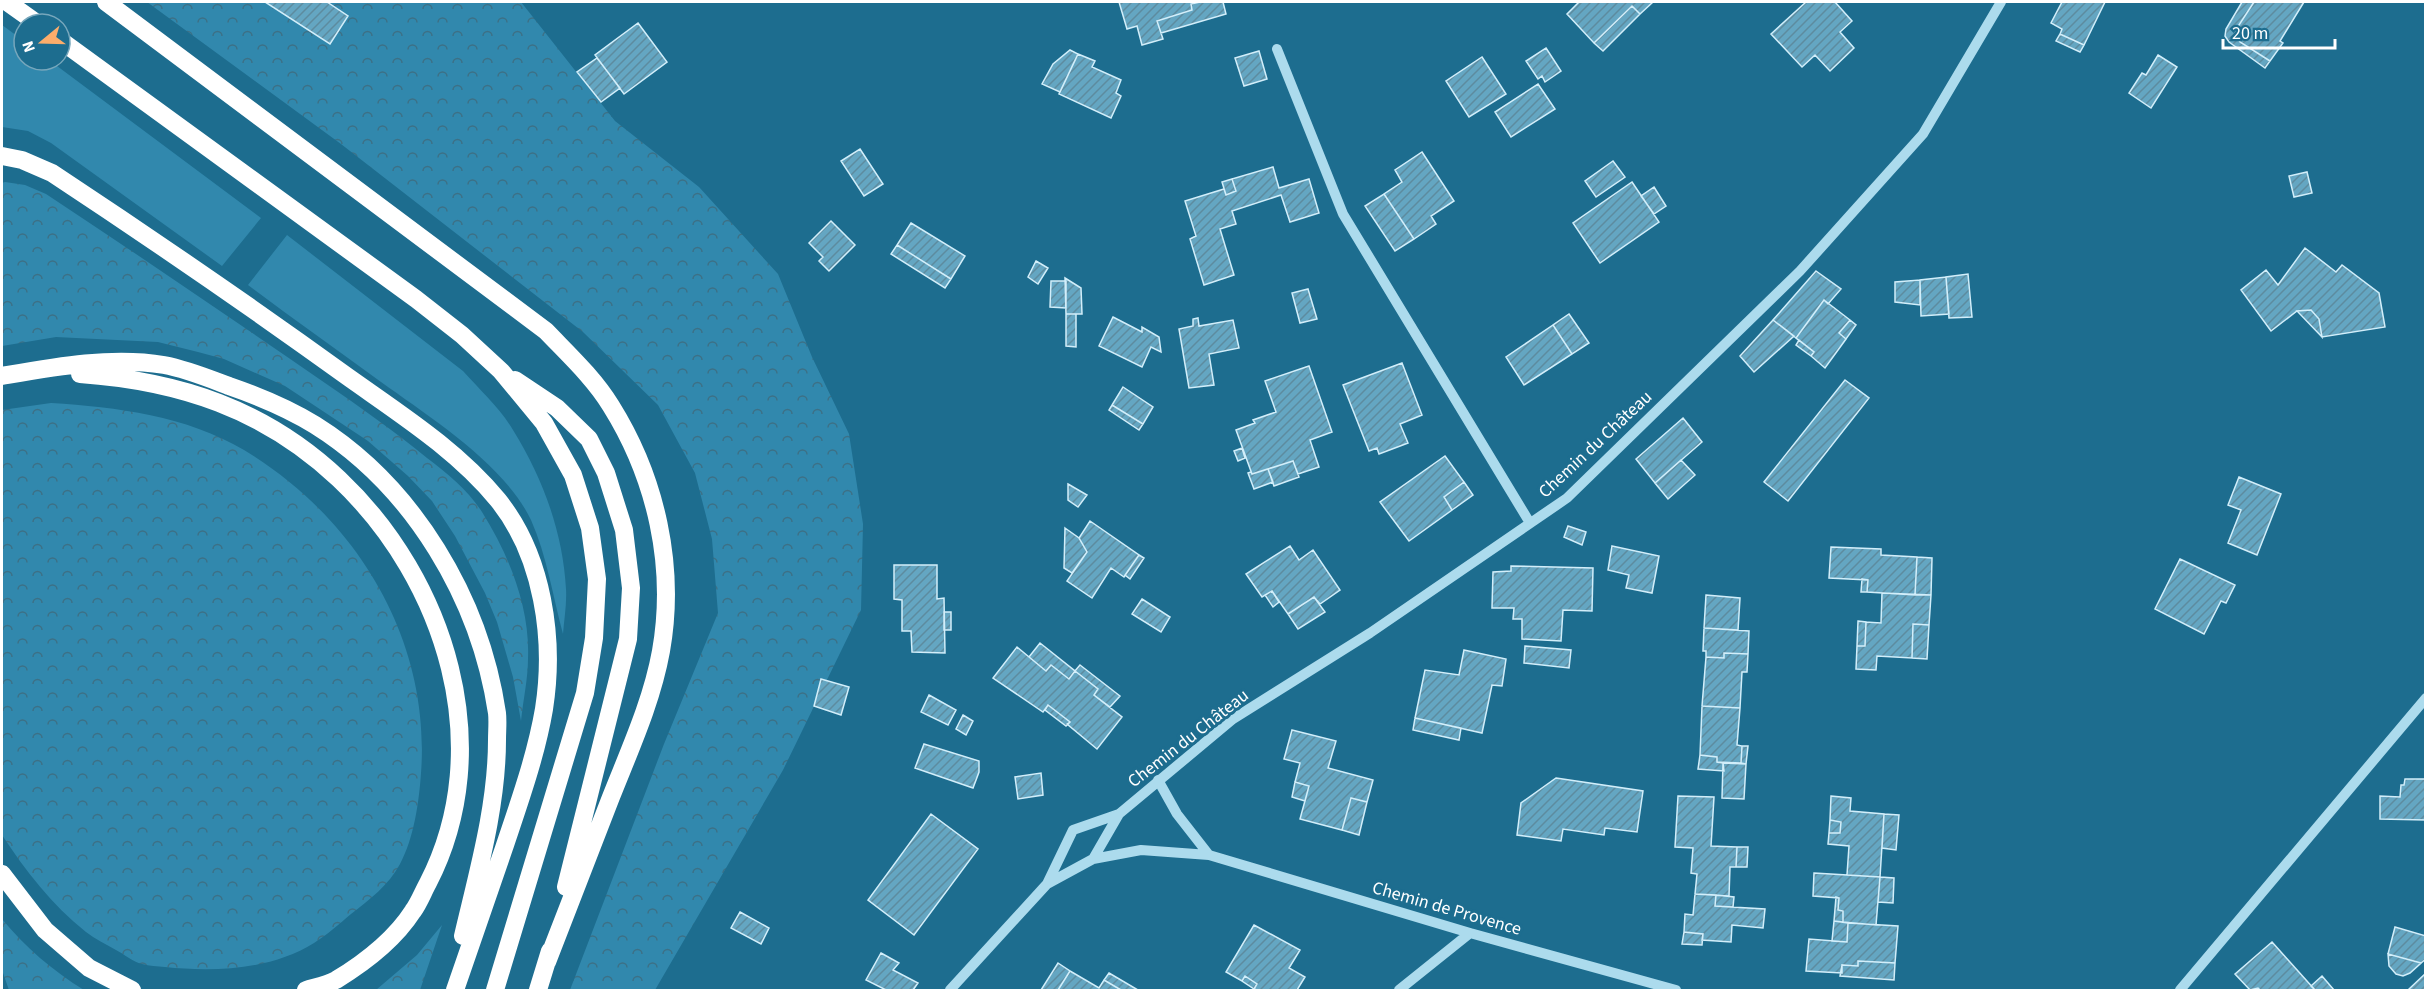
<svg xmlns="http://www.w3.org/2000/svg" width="2427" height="992" font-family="'Source Sans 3',sans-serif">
<defs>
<pattern id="forest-crowns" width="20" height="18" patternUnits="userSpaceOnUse" patternTransform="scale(1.5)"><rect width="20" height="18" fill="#3188ad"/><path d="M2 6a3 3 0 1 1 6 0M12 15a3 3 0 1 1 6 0" fill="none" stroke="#3c7086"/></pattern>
<pattern id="building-hatch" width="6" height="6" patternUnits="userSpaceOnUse" patternTransform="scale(1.5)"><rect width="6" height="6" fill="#64a6c2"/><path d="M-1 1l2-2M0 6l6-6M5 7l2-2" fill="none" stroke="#5d8b9f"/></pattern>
</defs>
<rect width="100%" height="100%" fill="#1d6d8f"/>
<path fill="#3188ad" d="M2 25 24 41V60H49L261 218 222 266 51 143 28 131 2 127Z
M287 235 463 371C480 390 500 408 513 430 543 478 563 533 566 589 567 604 564 620 563 634 553 597 547 556 531 520 504 464 431 418 381 382 337 350 292 318 248 285Z"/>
<path fill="url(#forest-crowns)" d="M147 2H521L615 121 699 187 778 274 812 357 849 434 863 524 861 610 783 770 655 990H570L664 744 718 613 712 539 695 473 658 405 583 332 341 144Z
M5 182 25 185 46 194C140 256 232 319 325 383 360 407 394 431 427 458 448 474 468 490 482 512 509 555 530 607 528 658 528 679 523 700 521 721L513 677 497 622 485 593 455 536 432 501 408 476 368 441 285 386 224 359 198 352 158 342 56 337 2 346V183Z
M51 403C116 407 187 416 244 450 357 518 431 640 421 773 419 802 414 838 400 864 389 885 369 900 351 914 339 924 327 935 314 943 271 970 214 972 165 967 158 966 149 966 142 964 133 962 124 954 116 950 106 944 95 939 86 932 52 905 25 870 2 835V410Z
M2 919C25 947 53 971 84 990H9L2 970Z
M442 925 420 990H376L417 955Z"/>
<path fill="url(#building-hatch)" stroke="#d2eefa" stroke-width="1.5" d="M265 2H327L348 16 330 44Z
M1119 2H1200L1191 4 1192 10 1157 21 1163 39 1142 45 1137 26 1127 29Z
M1200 2H1223L1226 14 1161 33 1157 21 1192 10 1191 4Z
M1579 2H1653L1640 14 1632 6 1594 43 1567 14Z
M1806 2H1835L1852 21 1840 32 1854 48 1830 71 1815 55 1802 67 1771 34Z
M2062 2H2105L2084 45 2060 34 2062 29 2051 23Z
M2242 2H2254L2237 28 2236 36 2240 42 2270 61 2265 68 2229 42 2225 36 2226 29Z
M2254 2H2304L2280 41 2283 43 2270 61 2240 42 2236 36 2237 28Z
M1632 6 1640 14 1603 51 1594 43Z
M638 23 667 62 624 94 595 55Z
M2060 34 2084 45 2080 52 2056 41Z
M1546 48 1561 71 1545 82 1542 76 1538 79 1526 61Z
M1070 50 1078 54 1060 92 1042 84 1053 64Z
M1259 51 1267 79 1244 86 1235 58Z
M1078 54 1095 61 1092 67 1121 80 1116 93 1121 96 1111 118 1059 94Z
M2158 55 2177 67 2151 108 2129 93 2142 73 2146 75Z
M1482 57 1506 94 1469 117 1446 81Z
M597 58 620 88 601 102 577 72Z
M1538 84 1555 109 1511 137 1495 112Z
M860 149 883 184 864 196 841 161Z
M1422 152 1454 201 1431 216 1436 224 1414 239 1384 194 1402 182 1395 170Z
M1613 161 1625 177 1596 197 1585 181Z
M1273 167 1279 188 1309 179 1319 213 1290 222 1281 195 1232 211 1236 224 1220 229 1234 275 1204 285 1190 239 1196 236 1185 201 1224 189 1226 195 1236 191 1232 179Z
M2307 172 2312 193 2294 197 2289 176Z
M1232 179 1236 191 1226 195 1222 182Z
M1632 182 1659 222 1600 263 1573 223Z
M1654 187 1666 206 1654 214 1641 196Z
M1384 194 1414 239 1395 251 1365 206Z
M831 221 855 245 829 271 819 261 823 257 809 243Z
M911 223 965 256 951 279 897 245Z
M897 245 951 279 945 288 891 254Z
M2305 248 2336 272 2342 265 2379 293 2385 327 2322 337 2319 319 2311 310 2297 311 2271 331 2241 290 2266 270 2278 285Z
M1036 261 1048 268 1038 284 1028 277Z
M1816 271 1841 289 1828 304 1824 300 1796 338 1773 320Z
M1968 274 1972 317 1949 318 1946 277Z
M1946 277 1949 314 1921 316 1920 280Z
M1065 278 1081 288 1082 314H1066Z
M1920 280V305L1895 302V282Z
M1051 281H1066V308L1050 307Z
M1308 289 1317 319 1300 323 1292 293Z
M1824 300 1850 320 1839 333 1846 339 1825 368 1811 356 1814 352 1796 338Z
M2311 310 2319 319 2322 337 2297 311Z
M1066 314H1076V347L1066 346Z
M1569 314 1589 343 1572 354 1553 325Z
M1113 317 1142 332V327L1159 337 1161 352 1151 347 1142 367 1099 346Z
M1198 318 1199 326 1233 320 1239 348 1209 354 1214 385 1189 388 1179 329 1193 326V319Z
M1773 320 1794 336 1754 372 1740 356Z
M1850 320 1856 325 1846 339 1839 333Z
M1553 325 1572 354 1524 385 1506 357Z
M1799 340 1814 352 1811 356 1796 345Z
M1402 363 1422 415 1400 424 1408 443 1379 454 1377 448 1369 451 1343 385Z
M1309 366 1332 432 1310 440 1319 467 1298 474 1293 461 1252 474 1236 430 1255 423 1253 420 1276 412 1265 381Z
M1845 380 1869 398 1788 501 1764 482Z
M1123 387 1153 407 1143 424 1112 405Z
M1112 405 1143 424 1139 430 1109 410Z
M1683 418 1702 442 1655 483 1636 459Z
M1242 448 1245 458 1238 461 1234 451Z
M1445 456 1464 482 1444 497 1452 510 1409 541 1380 502Z
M1681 460 1695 475 1668 499 1655 483Z
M1293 461 1299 477 1274 486 1268 469Z
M1268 469 1273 482 1254 489 1248 473 1251 472 1252 474Z
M2239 477 2281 494 2257 555 2228 543 2241 510 2228 505Z
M1464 482 1473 495 1452 510 1444 497Z
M1068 484 1087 495 1078 507 1068 500Z
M1090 521 1139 555 1124 577 1111 568 1092 598 1067 581 1087 552 1079 538Z
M1568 526 1586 532 1582 545 1564 537Z
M1065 528 1079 538 1087 552 1072 573 1064 568Z
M1290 546 1299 560 1313 550 1340 590 1320 604 1314 597 1288 614 1272 591 1262 597 1246 574Z
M1612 546 1659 556 1652 593 1626 588 1629 575 1608 570Z
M1831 547 1881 549V555L1917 557 1915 595 1867 592 1868 580 1829 578Z
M1139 555 1144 558 1130 579 1125 575Z
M1917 557 1932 558 1931 595H1915Z
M2180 559 2235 585 2226 603 2221 601 2204 634 2155 609Z
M894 565H937V599L944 598 945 653 912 652 911 631H902V600L894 599Z
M1511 566 1593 568 1592 611 1563 610 1561 641 1522 639V619H1513L1514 608H1492L1493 572 1511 571Z
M1862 579 1868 580 1867 592H1861Z
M1272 591 1279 602 1273 607 1265 595Z
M1882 593 1931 595 1929 625 1913 624 1912 658 1877 656 1876 670 1856 669 1857 646H1865L1866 622 1881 623Z
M1706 595 1740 598 1738 630 1704 628Z
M1314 597 1325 612 1298 629 1288 614Z
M1142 599 1170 617 1161 632 1132 614Z
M944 612H951V630H944Z
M1858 621 1866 622 1865 646H1857Z
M1913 624 1929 625 1927 659 1912 658Z
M1704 628 1749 631 1748 654 1724 653V658L1706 657V651H1703Z
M1040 643 1075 671 1069 679 1051 665 1046 671 1029 657Z
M1525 646 1571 650 1569 668 1524 663Z
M1017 647 1046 671 1051 665 1069 679 1075 671 1098 689 1094 695 1122 717 1097 749 1067 724 1070 722 1048 705 1043 712 993 678Z
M1464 650 1506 659 1502 686 1492 685 1482 733 1415 718 1425 670 1459 675Z
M1724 653 1748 654 1747 672H1742L1740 708 1702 706 1706 657 1724 658Z
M1080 665 1120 696 1110 707 1094 695 1098 689 1075 671Z
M821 679 849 687 841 715 814 706Z
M929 695 956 710 948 725 921 712Z
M1048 705 1070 722 1066 726 1045 710Z
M1702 706 1740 708 1737 745 1742 746 1741 763 1717 762V757L1700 755Z
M963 715 973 721 966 735 956 729Z
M1415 718 1461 728 1459 740 1413 730Z
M1292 730 1336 741 1328 768 1373 780 1367 802 1351 798 1342 830 1300 819 1309 786 1295 782 1300 763 1284 759Z
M924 744 979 761V772L973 788 915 768Z
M1742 746H1748L1746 764 1741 763Z
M1700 755 1717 757V762L1723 763 1724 771 1698 769Z
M1723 763 1746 764 1744 799 1722 798Z
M1041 773 1043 795 1018 799 1015 777Z
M1556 778 1643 791 1637 832 1605 828 1604 835 1563 829 1561 841 1517 835 1521 803Z
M2405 779H2426V820L2380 819V796L2400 797 2401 785H2404Z
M1295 782 1309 786 1305 801 1292 797Z
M1678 796 1714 797 1711 846 1737 847 1736 867H1730L1729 896 1695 894 1697 874 1691 873 1693 848 1675 847Z
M1831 796 1851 798 1850 811 1884 814 1880 877 1847 875 1849 846 1828 844 1829 833H1840L1841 822 1830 820Z
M1351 798 1367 802 1359 835 1342 830Z
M931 814 978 849 914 935 868 900Z
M1884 814 1899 815 1896 850 1882 848Z
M1830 820 1841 822 1840 833H1829Z
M1737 847H1748L1747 867H1736Z
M1814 873 1880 877 1876 925 1843 922V911L1838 910 1839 898 1813 896Z
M1880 877 1894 878 1893 903 1878 902Z
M1695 894 1716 895 1715 906 1765 909 1763 928 1732 925 1731 942 1702 940 1703 934 1684 932 1685 914 1693 915Z
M1716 895 1734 897 1733 907 1715 906Z
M1836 897 1839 898 1838 910 1843 911V922L1834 921Z
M740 912 769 928 761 944 731 928Z
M1834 921 1848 923 1847 942 1832 941Z
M1848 923 1898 926 1895 963 1858 961V966L1842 965V973L1806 971 1809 939 1847 942Z
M1254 925 1300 950 1289 968 1305 977 1297 990H1257L1254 989 1257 984 1245 976 1242 981 1226 972Z
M2395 927 2426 936V959L2421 963 2388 954Z
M1684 932 1703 934 1702 945 1682 944Z
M2272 942 2315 990H2260L2258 988 2250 990 2235 974Z
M881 953 899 963 893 970 918 983 913 990H886L866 980Z
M2388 954 2421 963 2410 973 2403 976 2396 974 2389 966Z
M1858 961 1895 963 1894 980 1840 976 1842 965 1858 966Z
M1058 963 1070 971 1058 990H1041Z
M1070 971 1099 988 1104 980 1121 990H1058Z
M1109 973 1138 990H1121L1104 980Z
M2426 973V990H2408Z
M1245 976 1257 984 1254 989 1242 981Z
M2322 976 2334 990H2315L2311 986Z"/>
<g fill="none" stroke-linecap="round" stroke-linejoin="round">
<path stroke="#acdbed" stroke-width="10" d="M1277 49 1343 214 1530 523
M1158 780 1177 814 1209 855
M1093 859 1141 850 1209 855 1470 933 1676 990
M1047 884 1093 859 1119 814 1233 719 1370 633 1567 498 1800 271 1923 134 2001 2
M950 990 1047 884 1073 830 1119 814
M1399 990 1470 933
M2180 990 2426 698"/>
<path stroke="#fff" stroke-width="18" d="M7 2 38 24
M106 2 546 331C568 354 594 378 611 406 656 478 676 566 661 651 652 701 630 749 611 797 590 852 568 907 547 962
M60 40 416 299 462 335 501 371 544 423 573 475 590 528 597 579 594 638 585 693 495 990
M2 156 22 160 52 173C152 239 251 307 348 377 400 414 457 450 498 500 543 556 555 639 544 709 536 756 519 803 504 848 487 896 471 943 455 990
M80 374C179 381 265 409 339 479 446 580 498 747 428 883 423 892 419 903 413 911 395 939 364 963 336 980 327 985 316 987 306 990
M2 376C53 367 111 356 164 365 186 369 208 378 229 386 258 396 289 409 315 425 414 487 480 599 497 713 498 721 497 731 497 740 497 806 478 872 463 936
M515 380 557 408 589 439 606 473 624 530 631 588 628 639 566 887
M2 874 45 930 89 968 132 990
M538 990 550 951"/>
</g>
<g text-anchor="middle" stroke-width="6" stroke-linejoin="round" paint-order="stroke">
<g font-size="18" fill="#fff" stroke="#1d6d8f">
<text transform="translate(1595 444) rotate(-43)" y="6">Chemin du Château</text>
<text transform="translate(1188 738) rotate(-38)" y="6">Chemin du Château</text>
<text transform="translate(1447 908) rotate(16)" y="6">Chemin de Provence</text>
</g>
</g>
<rect width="2427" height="992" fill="none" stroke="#ffffff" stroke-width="6"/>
<g transform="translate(42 42) rotate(251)"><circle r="28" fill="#1d6d8f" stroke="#77a7bc" stroke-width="1.5"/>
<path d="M0-4.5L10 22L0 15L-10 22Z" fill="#fcad6b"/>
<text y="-9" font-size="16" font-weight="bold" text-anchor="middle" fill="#ffffff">N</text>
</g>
<path d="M2223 39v9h112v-9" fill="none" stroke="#ffffff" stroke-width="3"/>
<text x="2232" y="39" font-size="18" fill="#ffffff" stroke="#1d6d8f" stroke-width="4.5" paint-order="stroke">20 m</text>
</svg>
